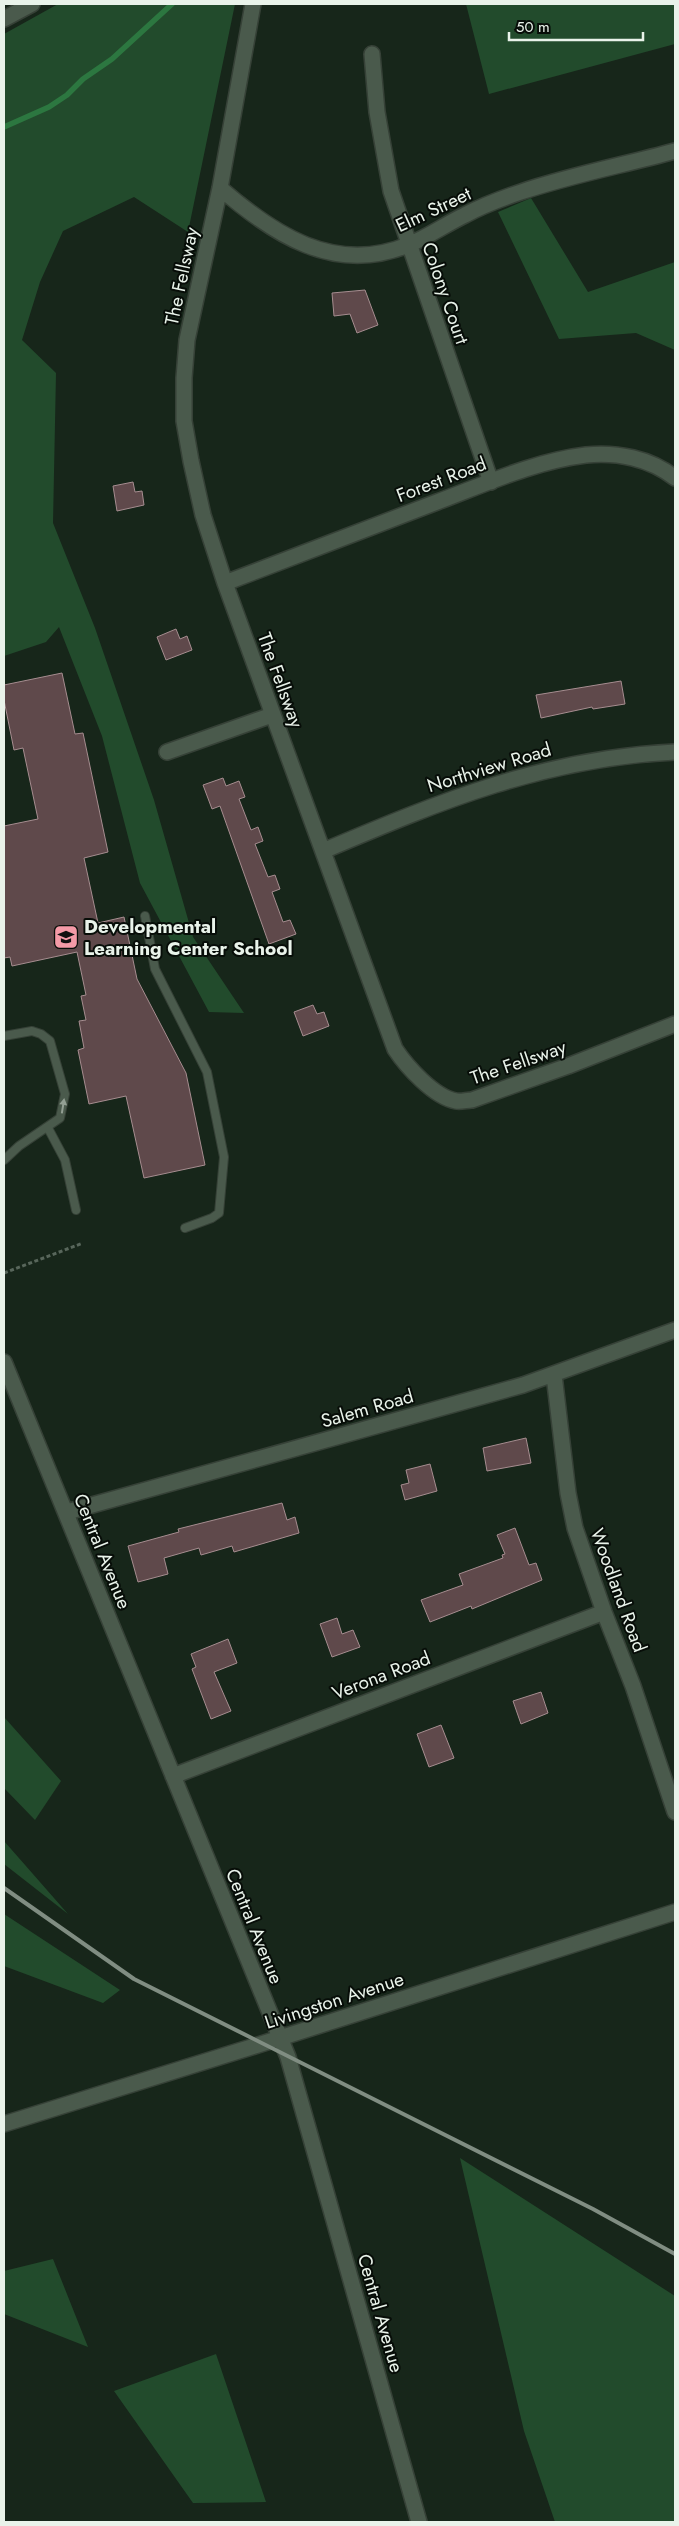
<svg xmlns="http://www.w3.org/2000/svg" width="679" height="2526" font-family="Jost,sans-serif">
<rect width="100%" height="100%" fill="#17261a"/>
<path fill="#224b2c" d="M58 4H235L188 232 134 197 63 231 40 282 22 340 56 373 53 523 95 628 154 800 193 937 244 1013 209 1012 140 883 102 736 59 627 46 642 4 656V34Z
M466 4H675V44L489 94Z
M531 198 588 292 675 262V350L636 333 559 339 498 212Z
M4 1717 61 1781 35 1820 4 1788Z
M4 1841 68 1914 4 1864Z
M4 1914 120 1990 103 2003 4 1966Z
M460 2158 675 2296V2522H555L524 2431Z
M53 2259 88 2347 4 2314V2271Z
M216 2354 266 2502 193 2503 114 2391Z"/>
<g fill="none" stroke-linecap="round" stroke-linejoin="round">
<path stroke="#2c7740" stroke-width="5.5" d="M4 127 49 107 67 95 83 79 112 59 172 4"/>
</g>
<path fill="#5f494b" stroke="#a68d90" d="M365 290 378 325 357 333 350 314 334 316 332 293Z
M133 482 135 492 142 491 144 505 117 511 113 486Z
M176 629 180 639 187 636 192 650 166 660 157 637Z
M62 673 75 734 83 733 108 852 84 858 98 923 124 917 137 979 186 1073 205 1165 144 1178 126 1096 89 1104 78 1050 84 1048 79 1021 86 1020 81 996 86 995 77 952 12 966 10 957 4 958V826L38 819 23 748 14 750 4 700V685Z
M621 681 625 704 593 709 592 707 541 718 536 695Z
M223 778 226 786 239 781 245 797 239 799 251 830 258 827 263 841 255 844 268 877 275 875 280 889 272 892 283 922 290 920 296 934 269 944 220 806 212 809 203 785Z
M313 1005 317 1014 324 1012 329 1026 303 1036 294 1012Z
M526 1438 531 1463 487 1471 483 1448Z
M430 1464 437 1491 405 1500 401 1485 409 1483 406 1470Z
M282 1503 287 1520 295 1517 299 1533 234 1552 232 1546 201 1555 199 1548 164 1558 168 1574 138 1582 128 1546 179 1532 178 1529Z
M515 1528 529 1565 536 1563 542 1580 472 1609 471 1606 430 1622 421 1600 463 1585 459 1574 503 1558 502 1555 505 1554 497 1535Z
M337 1618 342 1634 353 1630 360 1647 332 1657 320 1624Z
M228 1639 237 1663 214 1672 231 1711 211 1719 192 1669 196 1667 191 1654Z
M541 1692 548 1713 521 1724 513 1701Z
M441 1725 454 1758 429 1767 417 1734Z"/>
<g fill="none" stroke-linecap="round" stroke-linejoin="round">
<defs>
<path id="service" d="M145 916 155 969 207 1072 224 1157 219 1213 212 1218 185 1228
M4 1036 32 1031 41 1034 50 1041 65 1094 60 1118 19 1146 4 1160
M48 1128 65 1160 76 1210"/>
<path id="minor" d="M253 4 220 188 187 340 184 378V421L191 461 203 515 225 583 395 1049C407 1067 434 1097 456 1101 461 1102 467 1100 472 1100L568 1066 675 1024
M4 19 32 4
M372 54 377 112 391 191 491 482
M220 188C273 234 334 275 408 245 428 237 446 224 465 215 482 206 503 198 521 192 571 175 624 165 675 151
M225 583C296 556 366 529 437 502 485 484 535 461 586 455 617 452 650 458 675 478
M167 752 272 715
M323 851C441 801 545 758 675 752
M4 1362 288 2057 419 2522
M554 1375 568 1493 575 1528 604 1612 633 1686 675 1812
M67 1512 523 1385 675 1330
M173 1776 604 1612
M4 2124 258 2045 675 1912"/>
</defs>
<use href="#service" stroke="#364137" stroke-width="10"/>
<use href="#minor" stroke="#364137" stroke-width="18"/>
<path stroke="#58665b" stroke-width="3" stroke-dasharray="4 2.5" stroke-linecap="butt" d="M4 1273 83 1243"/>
<use href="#service" stroke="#4a5a4c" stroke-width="8"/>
<use href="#minor" stroke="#4a5a4c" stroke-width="15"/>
<path stroke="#808d82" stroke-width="4" d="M4 1888 134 1979 593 2209 675 2254"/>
</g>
<defs><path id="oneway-solid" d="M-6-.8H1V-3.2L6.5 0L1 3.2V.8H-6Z" transform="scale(1.25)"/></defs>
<use fill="#929f93" href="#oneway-solid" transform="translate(63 1106) rotate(-81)"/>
<defs>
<symbol id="school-square" viewBox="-11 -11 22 22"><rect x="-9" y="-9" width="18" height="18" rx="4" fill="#f49aa7" stroke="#070d08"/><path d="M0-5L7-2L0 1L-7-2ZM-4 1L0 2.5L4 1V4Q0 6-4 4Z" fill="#111"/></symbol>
</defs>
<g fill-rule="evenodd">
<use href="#school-square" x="52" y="923" width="28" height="28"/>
</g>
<g text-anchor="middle" stroke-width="4" stroke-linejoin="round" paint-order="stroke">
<g font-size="19" fill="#e9f3ea" stroke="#070d08">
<text transform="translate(433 209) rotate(-25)" y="7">Elm Street</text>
<text transform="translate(181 276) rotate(-78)" y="7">The Fellsway</text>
<text transform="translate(446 293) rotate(71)" y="7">Colony Court</text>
<text transform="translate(441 479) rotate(-21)" y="7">Forest Road</text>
<text transform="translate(281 680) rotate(70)" y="7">The Fellsway</text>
<text transform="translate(489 767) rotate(-17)" y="7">Northview Road</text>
<text transform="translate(518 1062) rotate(-19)" y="7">The Fellsway</text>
<text transform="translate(367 1408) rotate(-16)" y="7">Salem Road</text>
<text transform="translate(103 1551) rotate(68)" y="7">Central Avenue</text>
<text transform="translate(619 1590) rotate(70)" y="7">Woodland Road</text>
<text transform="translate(381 1675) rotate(-21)" y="7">Verona Road</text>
<text transform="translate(255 1926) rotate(68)" y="7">Central Avenue</text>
<text transform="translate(334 2000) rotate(-18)" y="7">Livingston Avenue</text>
<text transform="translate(381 2313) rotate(74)" y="7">Central Avenue</text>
</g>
<g font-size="19" font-weight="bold" fill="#e9f3ea" stroke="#070d08" text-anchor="start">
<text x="84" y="933">Developmental<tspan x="84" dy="22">Learning Center School</tspan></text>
</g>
</g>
<rect width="679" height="2526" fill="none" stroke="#e9f3ea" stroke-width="10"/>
<path d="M509 32v8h134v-8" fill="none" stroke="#e9f3ea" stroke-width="2.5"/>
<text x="516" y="32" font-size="15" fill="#e9f3ea" stroke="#070d08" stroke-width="4" paint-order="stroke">50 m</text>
</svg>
